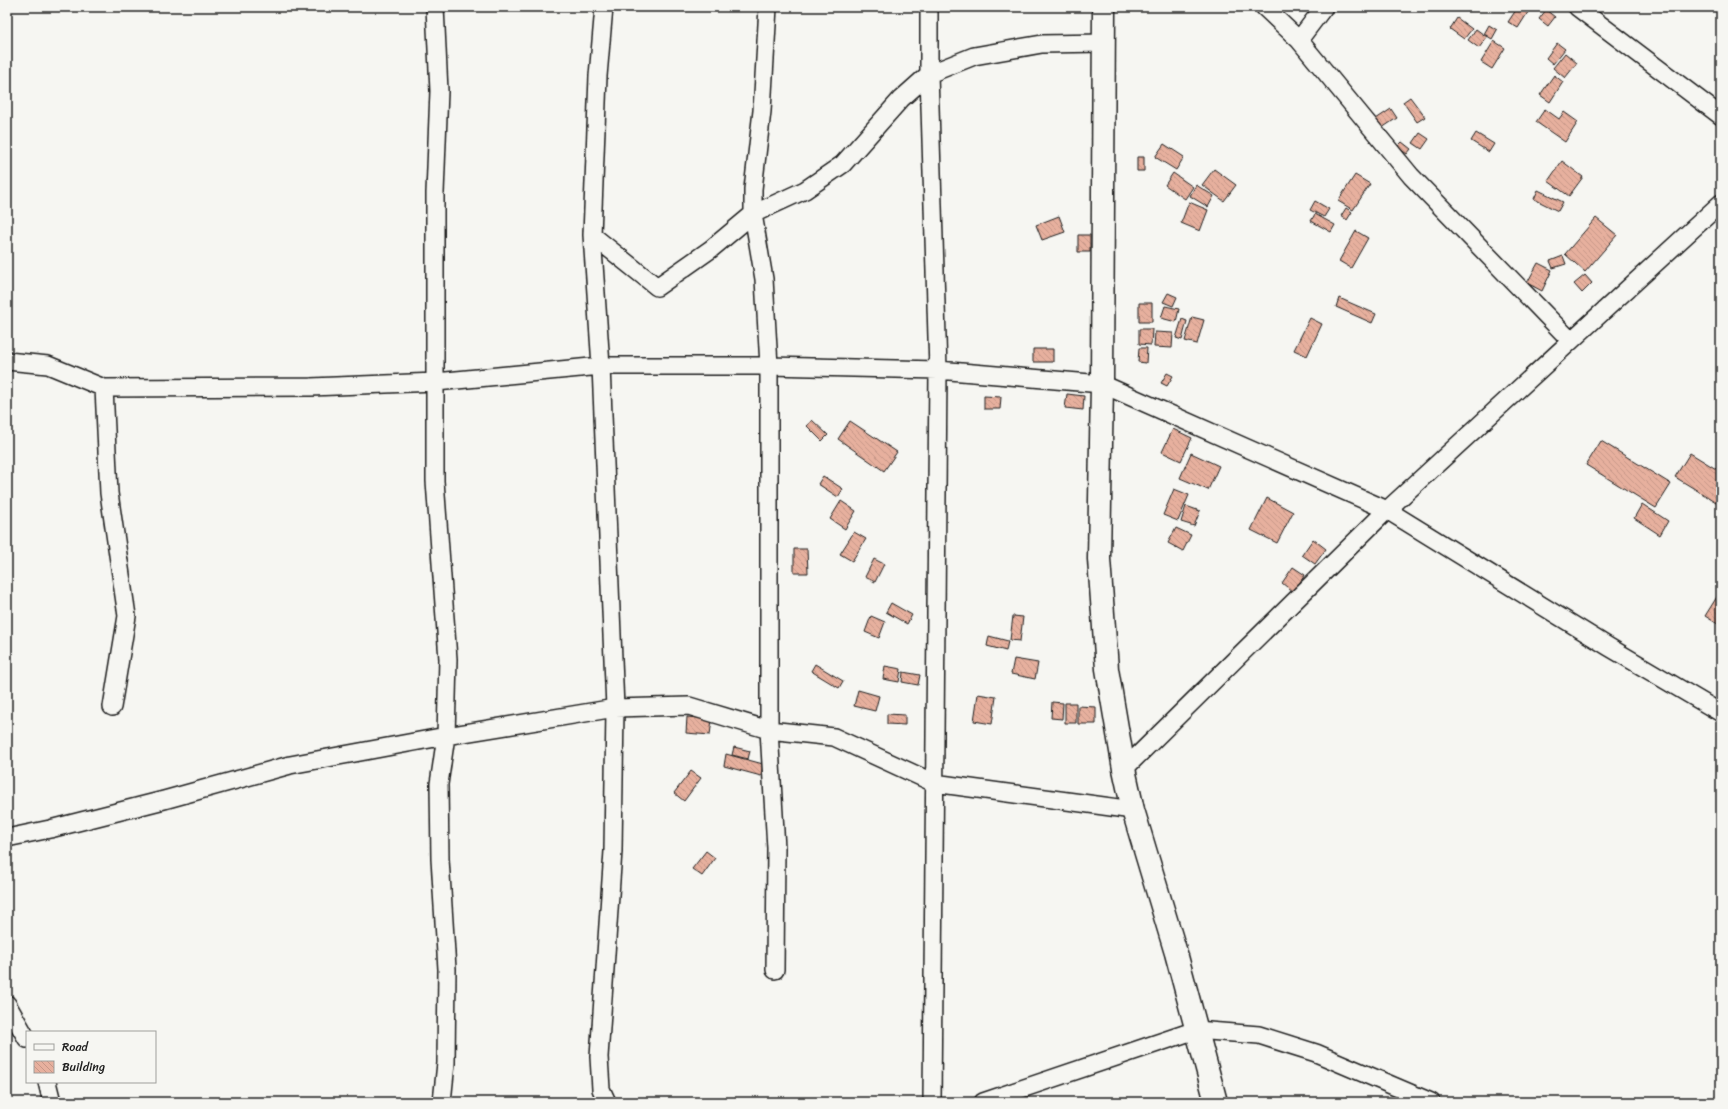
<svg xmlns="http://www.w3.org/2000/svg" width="1728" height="1109" font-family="Sriracha,sans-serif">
<defs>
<pattern id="building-back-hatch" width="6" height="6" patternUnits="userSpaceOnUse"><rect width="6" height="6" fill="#e7b09e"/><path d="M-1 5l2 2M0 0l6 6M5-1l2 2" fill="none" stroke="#c69788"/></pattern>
</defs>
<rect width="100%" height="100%" fill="#f6f6f2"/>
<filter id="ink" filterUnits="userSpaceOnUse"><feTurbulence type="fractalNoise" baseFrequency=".025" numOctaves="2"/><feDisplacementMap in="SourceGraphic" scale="8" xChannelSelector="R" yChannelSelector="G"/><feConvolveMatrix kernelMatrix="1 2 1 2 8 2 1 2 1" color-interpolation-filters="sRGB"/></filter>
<g filter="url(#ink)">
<path fill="url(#building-back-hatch)" stroke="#1c1c1c" d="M1518 7H1526L1530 9 1518 28 1508 22Z
M1546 10 1555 17 1548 26 1539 19Z
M1457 18 1472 29 1464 39 1450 29Z
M1489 25 1497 30 1492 39 1484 34Z
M1476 29 1487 37 1479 48 1468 40Z
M1494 41 1505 48 1492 69 1481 62Z
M1557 43 1565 49 1553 64 1546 58Z
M1565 53 1577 63 1565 78 1553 68Z
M1554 75 1563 82 1550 102 1540 95Z
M1410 97 1425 117 1417 122 1403 102Z
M1391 109 1397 118 1382 128 1376 119Z
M1545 109 1559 119 1564 112 1578 122 1565 142 1536 122Z
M1420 133 1429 139 1422 149 1413 143Z
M1476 133 1494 144 1489 152 1471 141Z
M1402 142 1411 149 1407 154 1397 147Z
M1164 144 1184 157 1176 170 1155 157Z
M1137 157H1144V171H1137Z
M1562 161 1583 177 1569 196 1548 181Z
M1214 169 1236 185 1224 201 1202 185Z
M1173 173 1193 187 1185 199 1165 185Z
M1355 175 1370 184 1353 210 1338 201Z
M1196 185 1214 196 1208 207 1190 196Z
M1538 190 1563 202 1558 211 1534 199Z
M1315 201 1329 209 1324 217 1310 210Z
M1189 202 1208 210 1200 231 1181 223Z
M1346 208 1352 212 1347 220 1341 216Z
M1315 214 1335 225 1331 232 1311 221Z
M1059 216 1065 232 1042 240 1036 225Z
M1596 218 1617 235 1585 272 1565 254Z
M1356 231 1368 238 1351 268 1339 261Z
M1078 235H1090V252H1078Z
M1563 256 1566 264 1553 268 1550 261Z
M1538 263 1552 270 1542 291 1527 283Z
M1585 275 1592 283 1582 293 1574 284Z
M1168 293 1177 297 1173 306 1163 302Z
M1339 298 1376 314 1372 323 1336 307Z
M1139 303H1152V322H1139Z
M1165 306 1179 309 1176 322 1161 318Z
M1192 317 1204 320 1197 344 1185 341Z
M1310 318 1322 324 1307 356 1294 350Z
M1182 319 1187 321 1182 340 1176 338Z
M1139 329H1152L1151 345 1139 344Z
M1155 332 1173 333 1172 348 1154 347Z
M1139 348H1147L1146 363 1138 362Z
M1033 349H1053V362H1033Z
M1167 373 1173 376 1167 386 1161 383Z
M1067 394 1084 396 1083 410 1065 408Z
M984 396 1001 397 1000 409H984Z
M812 420 828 435 822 441 807 426Z
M850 421 897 452 884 471 838 439Z
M1173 429 1192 438 1181 461 1162 452Z
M1601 441 1671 484 1656 508 1586 465Z
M1191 453 1219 466 1208 490 1180 478Z
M1690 453 1721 472V505L1675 477Z
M823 476 843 489 838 497 818 484Z
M1174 489 1189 495 1178 521 1163 515Z
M1267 498 1293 512 1277 543 1251 530Z
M841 501 856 511 845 529 830 519Z
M1642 504 1668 521 1660 535 1634 518Z
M1186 506 1200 511 1194 526 1181 522Z
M1176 528 1191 535 1183 551 1168 543Z
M854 532 866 539 852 561 840 554Z
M1313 539 1326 549 1315 564 1302 555Z
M794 549H807L808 573H794Z
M874 559 884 564 875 582 865 577Z
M1293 567 1305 575 1293 592 1282 583Z
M1720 592H1721V626L1705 616Z
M891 603 912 615 907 624 886 612Z
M871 616 885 622 879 638 865 632Z
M1013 616 1023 617 1020 641 1010 640Z
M989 636 1008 641 1006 651 987 646Z
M1014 659 1038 663 1035 679 1011 674Z
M815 664 843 681 839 688 811 671Z
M885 666 901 669 899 682 883 679Z
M903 672 920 675 918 685 902 682Z
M858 690 879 696 875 711 854 706Z
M978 694 996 697 992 724 974 721Z
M1052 702 1063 703 1062 719 1051 718Z
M1065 703H1076V723H1065Z
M1078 706 1096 707V724H1078Z
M887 714 905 715V725L887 724Z
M687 717 712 719 710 735 686 733Z
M734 747 750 751 748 759 732 755Z
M726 754 763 764 761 776 724 766Z
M691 771 701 778 684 801 674 793Z
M706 851 715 858 702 876 692 869Z"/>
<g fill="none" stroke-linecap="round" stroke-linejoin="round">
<defs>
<path id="minor" d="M435 7 439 91 435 193V481L448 659 446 736 439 784 440 859 447 969 446 1063 442 1102
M604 7 598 76 592 235 601 366 615 708 613 851 599 1057 601 1089 607 1102
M768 7 762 111 753 189V214L764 279 769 366V730L776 848 775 970
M929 7V74L938 370 932 1102
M1264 7 1299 40 1411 176 1571 341
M1577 7 1721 116
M1299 40 1324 7
M592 235 657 287 711 249 753 214 805 190 843 164 901 99 929 74 974 56 1042 44 1105 43
M7 361 48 365 104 388 311 387 436 382 601 366H769L938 370 1102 384 1387 510 1609 647 1721 713
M104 388 109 493 127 616 112 707
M1124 769 1387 510 1721 203
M7 838 50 829 164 800 290 765 446 736 615 708 689 706 769 730 834 737 934 783 1133 810
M7 1004 27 1039
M47 1082 52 1102
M983 1102 1196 1030 1259 1035 1316 1053 1431 1102"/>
<path id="trunk" d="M1104 7 1102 384 1099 559 1107 669 1124 769 1133 810 1176 953 1216 1102"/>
</defs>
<use href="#minor" stroke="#1c1c1c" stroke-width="20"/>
<use href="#trunk" stroke="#1c1c1c" stroke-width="25"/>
<use href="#minor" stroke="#f6f6f2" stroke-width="17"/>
<use href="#trunk" stroke="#f6f6f2" stroke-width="22"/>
</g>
</g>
<rect width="1728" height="1109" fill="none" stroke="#f6f6f2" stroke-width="24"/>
<rect x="12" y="12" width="1704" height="1085" fill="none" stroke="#1c1c1c" stroke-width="1.5" filter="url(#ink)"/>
<rect x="26" y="1031" width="130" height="52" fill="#f6f6f2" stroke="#9f9f9c"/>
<rect x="34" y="1044" width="20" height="6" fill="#f6f6f2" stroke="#9f9f9c"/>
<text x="62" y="1051" font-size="12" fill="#1c1c1c">Road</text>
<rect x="34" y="1061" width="20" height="12" fill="url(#building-back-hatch)" stroke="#9f9f9c"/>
<text x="62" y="1071" font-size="12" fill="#1c1c1c">Building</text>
</svg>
